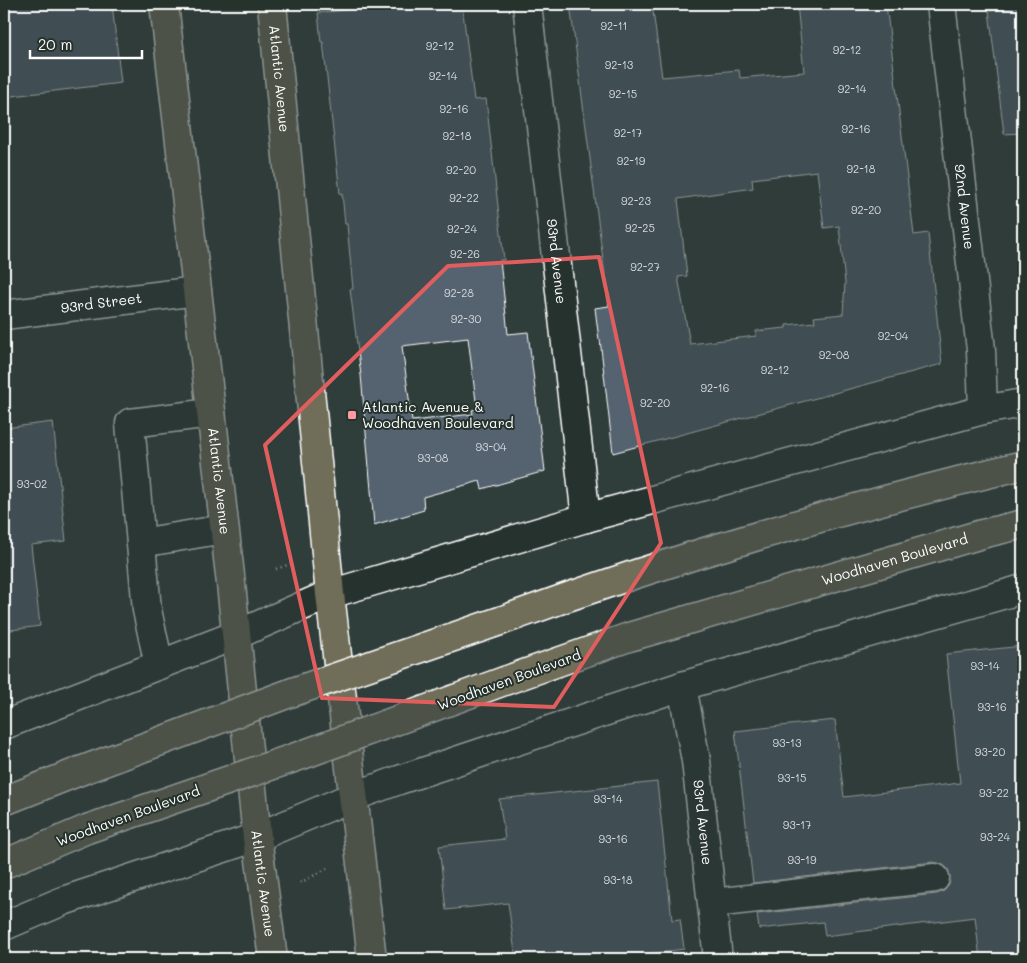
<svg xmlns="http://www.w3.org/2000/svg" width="1027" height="963" font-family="Mali,sans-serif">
<rect width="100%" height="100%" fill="#2f3d3b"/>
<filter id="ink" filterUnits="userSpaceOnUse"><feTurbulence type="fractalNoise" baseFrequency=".02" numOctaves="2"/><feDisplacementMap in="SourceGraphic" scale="10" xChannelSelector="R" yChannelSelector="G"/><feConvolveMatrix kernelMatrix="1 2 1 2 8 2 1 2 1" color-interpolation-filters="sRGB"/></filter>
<g filter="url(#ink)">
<path fill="#556471" stroke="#fff" fill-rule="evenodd" d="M4 4H112L121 83 4 97Z
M402 4H462L474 100 486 99 504 260H500L508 334 528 332 545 471 482 489 480 481 423 497 424 510 374 525 361 375 350 289H353L347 224H345L342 193 340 194 323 42H321L318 13ZM468 338 477 409 472 410 473 414 412 421 402 346Z
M570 4H652L662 77 739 70 740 78 804 72 797 4H886L914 235 928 233 942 364 613 453 600 339 599 340 595 308 609 306ZM817 171 824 228 839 226 845 283 843 314 814 317 815 322 786 325V328L756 331V336L690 344 678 277 687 276 678 199 753 188 752 179Z
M1023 6V133L1004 134 989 11Z
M53 422 66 541 31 545 40 626 4 631V428Z
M1023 646V959H980L975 917 825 936 823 922 759 929 757 914 937 894 944 891 949 885 950 876 948 869 942 864 933 862 753 883 735 731 835 720 844 797 960 783 946 654Z
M657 782 672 920 680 919 684 949 611 959H516L508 903 446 910 439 846 505 839 499 799Z"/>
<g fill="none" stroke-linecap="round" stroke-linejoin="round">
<defs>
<g id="minor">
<path id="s1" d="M527 4 586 518"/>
<path id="s2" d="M941 4 981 350 983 410"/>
<path id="s3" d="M4 315 197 291"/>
<path d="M141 543 224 529"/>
<path d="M159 665 147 610 130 423 211 413"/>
<path id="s4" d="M682 686 696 761 718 959"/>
<path d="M4 725 236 635 330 594 586 518 983 410 1023 403"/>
<path d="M713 903 935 878"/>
<path d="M4 926 63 901 257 837 352 797 399 780 682 686 1023 589"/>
</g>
<g id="major">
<path id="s5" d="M164 4 231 584 257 837 273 959"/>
<path id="s6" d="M272 4 330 594 372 959"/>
<path d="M503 620C673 558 847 507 1023 465"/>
<path id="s7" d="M507 680 629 637 982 534 1023 524"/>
<path d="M4 801 80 771"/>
<path d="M4 864 87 829"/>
</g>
</defs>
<use href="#minor" stroke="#fff" stroke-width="31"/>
<use href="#major" stroke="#fff" stroke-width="31"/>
<path stroke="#fff" stroke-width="3" stroke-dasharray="1 4" stroke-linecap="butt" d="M276 569 293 563
M300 883 328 868"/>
<use href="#minor" stroke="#26332d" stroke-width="28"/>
<use href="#major" stroke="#706e59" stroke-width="28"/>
<defs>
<path id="major-bridge" d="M80 771 290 693 503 620
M87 829 302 755 507 680"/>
</defs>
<use href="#major-bridge" stroke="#fff" stroke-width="31" stroke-linecap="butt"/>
<use href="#major-bridge" stroke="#706e59" stroke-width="28"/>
</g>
</g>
<path d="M0 0H1027V963H0ZM599 257 661 543 554 707 322 698 265 445 448 266Z" fill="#2f3d3b" fill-opacity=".55" fill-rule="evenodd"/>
<path fill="none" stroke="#e05e5e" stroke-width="4" stroke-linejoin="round" d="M599 257 661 543 554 707 322 698 265 445 448 266Z"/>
<rect fill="#ff9aa2" stroke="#26332d" stroke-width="2" x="347" y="410" width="10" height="10" rx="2.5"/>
<g text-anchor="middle" stroke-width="4" stroke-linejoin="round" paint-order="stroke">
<g font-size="11" fill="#d4d8dc">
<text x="614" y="30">92-11</text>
<text x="440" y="50">92-12</text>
<text x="847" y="54">92-12</text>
<text x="619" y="69">92-13</text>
<text x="443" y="80">92-14</text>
<text x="852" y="93">92-14</text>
<text x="623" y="98">92-15</text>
<text x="454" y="113">92-16</text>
<text x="856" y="133">92-16</text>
<text x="628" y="137">92-17</text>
<text x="457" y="140">92-18</text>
<text x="631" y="165">92-19</text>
<text x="861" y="173">92-18</text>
<text x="461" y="174">92-20</text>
<text x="464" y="202">92-22</text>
<text x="636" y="205">92-23</text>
<text x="866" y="214">92-20</text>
<text x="640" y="232">92-25</text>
<text x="462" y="233">92-24</text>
<text x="465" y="258">92-26</text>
<text x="645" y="271">92-27</text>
<text x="459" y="297">92-28</text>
<text x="466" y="323">92-30</text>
<text x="893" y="340">92-04</text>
<text x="834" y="359">92-08</text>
<text x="775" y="374">92-12</text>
<text x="715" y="392">92-16</text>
<text x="655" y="407">92-20</text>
<text x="491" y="451">93-04</text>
<text x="433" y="462">93-08</text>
<text x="32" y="488">93-02</text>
<text x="985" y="670">93-14</text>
<text x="992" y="711">93-16</text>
<text x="787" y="747">93-13</text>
<text x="990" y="756">93-20</text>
<text x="792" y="782">93-15</text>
<text x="994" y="797">93-22</text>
<text x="608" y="803">93-14</text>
<text x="797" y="829">93-17</text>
<text x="995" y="841">93-24</text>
<text x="613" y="843">93-16</text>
<text x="802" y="864">93-19</text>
<text x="618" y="884">93-18</text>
</g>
<g font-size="14" fill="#fff" stroke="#26332d">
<text dy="5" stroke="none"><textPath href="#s6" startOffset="75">Atlantic Avenue</textPath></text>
<text dy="5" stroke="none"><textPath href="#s2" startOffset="204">92nd Avenue</textPath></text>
<text dy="5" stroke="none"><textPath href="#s1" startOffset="259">93rd Avenue</textPath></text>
<text dy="5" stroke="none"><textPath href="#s3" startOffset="98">93rd Street</textPath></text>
<text dy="5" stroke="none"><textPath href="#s5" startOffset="480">Atlantic Avenue</textPath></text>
<text dy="5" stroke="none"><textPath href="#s7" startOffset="406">Woodhaven Boulevard</textPath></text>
<text transform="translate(509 680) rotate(-20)" y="5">Woodhaven Boulevard</text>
<text transform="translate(128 816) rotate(-20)" y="5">Woodhaven Boulevard</text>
<text dy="5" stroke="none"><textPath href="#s4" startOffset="138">93rd Avenue</textPath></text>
<text dy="5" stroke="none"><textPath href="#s5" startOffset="885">Atlantic Avenue</textPath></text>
</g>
<g font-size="14" fill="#fff" stroke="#26332d" text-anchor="start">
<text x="362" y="412">Atlantic Avenue &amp;<tspan x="362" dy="16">Woodhaven Boulevard</tspan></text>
</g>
</g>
<rect width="1027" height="963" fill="none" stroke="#26332d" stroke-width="20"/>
<rect x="10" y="10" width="1007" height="943" fill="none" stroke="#fff" stroke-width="2" filter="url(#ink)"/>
<path d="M30 50v8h112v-8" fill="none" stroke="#ffffff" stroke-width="2.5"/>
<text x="38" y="50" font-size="15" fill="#ffffff" stroke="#26332d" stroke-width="4" paint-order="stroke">20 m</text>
</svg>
